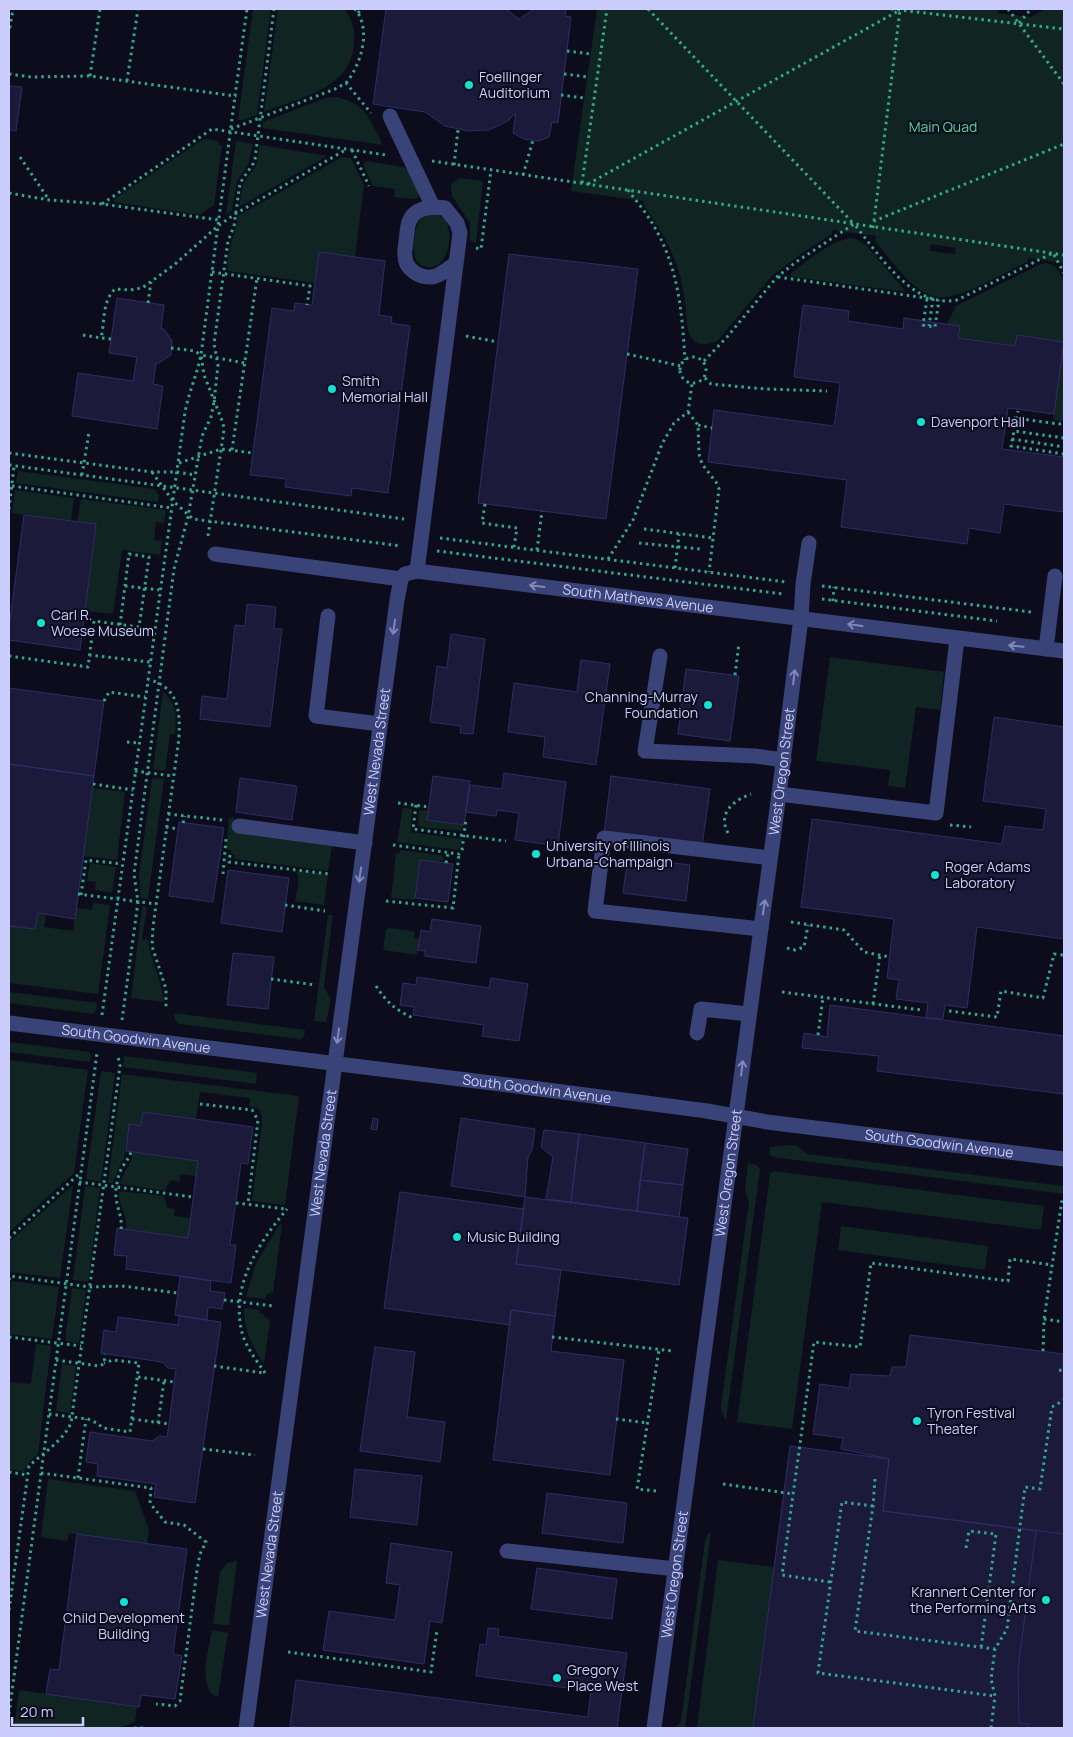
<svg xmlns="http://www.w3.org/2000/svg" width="1073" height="1737" font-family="Manrope,sans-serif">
<rect width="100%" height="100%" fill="#0c0c1c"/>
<path fill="#102521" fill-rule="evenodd" d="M253 9H271L257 115 243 120H238Z
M278 9H344C352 18 355 29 354 41 353 89 301 97 264 112Z
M597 9H998L997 13 1031 17 1045 9H1064V267L1062 263 1029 258 1027 262C1005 272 969 295 946 297 936 298 928 295 920 290 903 278 889 257 875 242L876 236 832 230V234L805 251 773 275 717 341C704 347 693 345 688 331 686 315 685 300 682 284 676 255 660 228 643 204L644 201 571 191ZM931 244 956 248 955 254 930 251Z
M337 97C367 104 370 120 383 145L263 128V122L326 98Z
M206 139 219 141V145H222L214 205 199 215 114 202V199L202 140Z
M236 141 253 144 248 165 237 181 232 210 226 215Z
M260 145 327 156 239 207 243 184 256 166Z
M342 157 351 158 364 185 355 257 319 253 315 283 228 271C225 253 236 234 238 216Z
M365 161 404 167 408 170 419 193 417 199 394 197 395 189 373 186 363 165Z
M459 178 483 181 476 243 470 241V223L452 196 451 184Z
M432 214C435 214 438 214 440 216 457 224 450 270 428 267 411 265 413 248 415 236 415 230 416 225 419 221 422 216 427 215 432 214Z
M850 238 856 239 867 246 906 292 794 277 790 275 792 272C809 260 829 242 850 238Z
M1046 263 1055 266 1064 281V342L1017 335 1015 346 958 338 959 326 947 324 956 306 1041 264Z
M1064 343V420L1061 421 1053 420Z
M18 471 154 489 159 495 158 502 16 483Z
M15 490 74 498 71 521 12 513Z
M81 499 166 510 164 523 156 522 154 540 162 541 160 555 122 550 113 614 85 611 96 524 77 522Z
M830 657 944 672 940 710 916 707 905 788 888 786 890 770 816 761Z
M163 692C177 703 177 717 175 734H170L165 771 153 769Z
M152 778 164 779 148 899 141 898 139 875Z
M93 788 125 792 117 860 83 856Z
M403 808 412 809 411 832 462 839 460 848 457 850 397 842Z
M419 810 428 811 427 820 463 825 462 831 421 827 418 825Z
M229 818H234L233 832 332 846 328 871 234 859 235 855 231 854V850L226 849Z
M400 850 441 855 443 857V860L438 862 420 860 415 900 391 898 396 853 399 854Z
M90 863 116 867 112 893 95 890 96 882 87 881Z
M305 871 328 875 324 905 295 901C296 891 302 881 296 872Z
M93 903 110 905 98 994 9 983V926L35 929 38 913 46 915 44 927 73 931 76 908 92 910Z
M142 906 147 907 142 939 148 940C151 962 162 981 164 1002L131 998Z
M328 915H333L324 987 331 1000 326 1022 314 1021Z
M389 928 413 931 415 933 414 938 420 939 417 955 383 950 386 930Z
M9 992 97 1003 96 1011 93 1014 9 1003Z
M174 1013 305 1030 304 1037 300 1039 179 1024 175 1020Z
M9 1042 89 1052 91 1055 90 1062 9 1052Z
M124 1056 257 1073 256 1084 123 1067Z
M9 1060 88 1070 74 1173 9 1232Z
M101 1071 115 1073 101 1182 86 1179Z
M122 1074 299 1096 285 1205 252 1201 262 1123V1117L259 1109 249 1106 250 1098 200 1092 196 1119 143 1112 141 1126 129 1125 124 1159 118 1169 113 1183H108Z
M787 1145 797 1146 808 1154 1064 1186V1194L773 1157 769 1154 770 1147Z
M133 1152 198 1161 196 1176 181 1174 179 1182 170 1180 165 1191 120 1184C123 1172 132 1164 133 1152Z
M748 1163 756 1165 760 1169 726 1420 722 1412 721 1406 749 1202 745 1190Z
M774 1171 1044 1206 1041 1230 822 1202 792 1429 737 1422 770 1174Z
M73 1185 60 1278 9 1272V1242Z
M85 1186 100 1188 88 1282 73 1280Z
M119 1191 164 1196 167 1207 175 1209 174 1216 191 1218 188 1238 126 1229C128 1216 118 1206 119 1191Z
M280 1224 282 1225 273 1292 267 1294 265 1299 246 1297 256 1263Z
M841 1226 988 1246 985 1270 838 1250Z
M11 1281 59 1287 52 1339 9 1334V1302Z
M72 1288 86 1290 79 1343 65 1341Z
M244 1308 260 1310 259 1313 263 1314 265 1317 270 1320 264 1364C253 1347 243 1329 244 1308Z
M36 1344 51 1346 38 1454 29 1462 24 1472 9 1469V1382L31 1384Z
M62 1364 76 1366 70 1413 56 1411Z
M48 1479 135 1491 149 1530 147 1544 69 1533 67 1541 41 1537Z
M711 1532 685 1728H675L681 1721 705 1541 707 1536Z
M718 1560 774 1567 753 1728H697Z
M237 1561 229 1625 213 1624 220 1572 227 1563Z
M212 1630 228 1633 218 1697C196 1689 209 1649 212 1630Z
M19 1690 137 1707 135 1722 119 1728H14Z"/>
<path fill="#1b1a3b" stroke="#2e2d66" d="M386 9H506L519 19 531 11 532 9H566L565 16 571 17 558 123 552 122 549 137 539 141 524 139 513 133 516 113 509 120 498 126 488 130 469 131 445 126 425 112 373 104Z
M9 86 22 87 16 131 9 130Z
M319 252 385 261 379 315 392 317 391 323 410 326 388 493 352 488 351 496 285 487 286 479 250 475 272 308 294 311 295 303 312 305Z
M509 254 638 269 606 519 478 503Z
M117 298 164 305 161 329H164L172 341 171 355 159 363H156L153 384 163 386 157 429 72 416 78 373 133 381 137 357 109 353Z
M803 305 849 311 848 321 903 329 904 318 960 326 958 338 1015 346 1017 335 1064 342 1054 414 1008 408 1002 449 1064 457V512L1004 504 1000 533 969 528 967 544 841 527 847 480 708 462 714 410 834 426 840 383 794 377Z
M24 515 96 524 80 650 9 640V628Z
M247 604 276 607 274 629H282L270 727 200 719 202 696 227 699 235 625 245 626Z
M451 634 485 639 473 734 460 733 461 726 430 722 437 666 447 668Z
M581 660 610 664 596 765 543 757 545 737 508 732 514 683 577 692Z
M686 669 739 676 730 741 678 734Z
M9 688 104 701 94 776 9 764Z
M994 717 1064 727V939L977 927 967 1008 945 1005 943 1019 926 1018 928 1003 896 999 899 980 887 978 894 919 801 907 812 819 1002 844 1005 826 1043 830 1046 809 983 801Z
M9 764 94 776 75 919 38 913 35 929 9 926Z
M504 773 566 782 558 846 515 840 519 813 497 810 496 816 466 812 470 785 502 789Z
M433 776 470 781 464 825 427 820Z
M611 776 710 789 702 846 604 834Z
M240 778 297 786 292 820 236 812Z
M179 822 224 828 213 902 169 896Z
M628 857 690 865 686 901 623 893Z
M420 860 453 864 448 902 415 898Z
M228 870 289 878 282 932 221 923Z
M432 919 481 926 476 963 425 956V951L418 950 421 930 430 932Z
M233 953 274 957 268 1009 227 1005Z
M417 977 489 988 491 978 528 984 519 1041 482 1036 484 1025 413 1015 414 1007 400 1005 403 983 416 985Z
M830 1005 1064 1036V1094L877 1071 879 1056 802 1048 804 1033 827 1037Z
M143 1112 253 1127 248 1164 241 1163 230 1245H236L231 1283 126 1269 127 1256 114 1255 117 1228 188 1238 198 1161 126 1151 129 1124 141 1126Z
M373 1118 378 1119 377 1130 371 1129Z
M461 1118 535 1129 532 1150 528 1157 525 1197 451 1186Z
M544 1130 579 1134 571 1202 546 1199 553 1157 541 1147Z
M579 1134 645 1143 637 1211 571 1202Z
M645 1143 688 1149 683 1185 640 1180Z
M640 1180 683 1185 679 1217 637 1211Z
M400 1192 524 1209 516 1264 561 1270 555 1316 511 1310 510 1325 384 1308Z
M525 1197 688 1218 679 1285 516 1264Z
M180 1276 211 1281 210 1291 225 1293 222 1309 208 1307 207 1320 175 1315Z
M511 1310 555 1316 551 1351 624 1360 610 1475 493 1460Z
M179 1316 221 1322 195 1503 154 1497 156 1484 97 1476 98 1464 86 1462 90 1432 152 1441 160 1436 167 1437 169 1424 176 1369 168 1368 162 1362 101 1353 104 1330 116 1332 118 1317 178 1325Z
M910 1335 1064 1354V1728H1028V1724L1019 1723 1018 1669 1036 1531 883 1511 889 1459 841 1449 843 1438 813 1434 820 1384 849 1388 851 1374 890 1376 892 1367H906Z
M375 1347 415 1352 407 1417 445 1422 440 1462 360 1451Z
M790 1446 889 1459 883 1511 1064 1534V1728H753Z
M355 1469 422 1476 417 1525 350 1517Z
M547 1493 627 1503 623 1543 542 1533Z
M77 1534 187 1549 173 1654 182 1656 175 1699 141 1695 139 1707 46 1694 50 1669 59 1670Z
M391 1543 452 1552 442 1623 430 1621 424 1664 323 1650 329 1611 395 1620 400 1585 386 1583Z
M537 1568 617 1579 612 1619 531 1609Z
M488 1628 499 1629 498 1636 627 1653 617 1728H304L290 1726 296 1680 588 1717 591 1691 476 1676 480 1644 486 1645Z"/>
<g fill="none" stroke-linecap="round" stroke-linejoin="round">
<path stroke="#34a68b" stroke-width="3" stroke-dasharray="2.5 4" stroke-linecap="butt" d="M648 9 854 224
M891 9 1064 29
M1008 9 1064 84
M358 13 362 9
M1019 23 1031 9
M9 27H10L13 9
M567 51 591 54
M9 74 31 77 90 76 235 96 247 9
M564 74 588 77
M90 76 100 9
M127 81 138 9
M346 83C361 65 372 29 355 9
M561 95 584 98
M231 129 335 89 346 83 371 113
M352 150 369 186
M20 157 49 200
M432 161 1064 255
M454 165 458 130
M523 175 533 140
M582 183 607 9
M588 184 900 10
M628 190C637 202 648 215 655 228 679 270 682 313 685 360
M9 193 49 200 102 204 219 220
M102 204 212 129 386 155
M874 221 900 10
M873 228 874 221 1064 144
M476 248 481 249 491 170
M212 272 310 286 307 305
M778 277 933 299 929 326
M927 299 923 325 935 327 939 300
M148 303 151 282
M83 335 101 338
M466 336 498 342
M111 339 101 338C105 322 102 301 115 289L130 290 142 288 174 265 218 226 235 214 347 149
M171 348 195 351 201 355
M627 354 681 366
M680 370a13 13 0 1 1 26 0a13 13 0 1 1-26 0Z
M704 361 727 337 777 277 796 262 854 224C879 254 912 309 957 300L1053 253 1064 273
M705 378 711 384 765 389 827 391
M688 412 698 425 699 454 702 464 716 482 719 489 709 572
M1007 417 1059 424 1064 423
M1017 419 1018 411
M698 425 712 428
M1064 438 1014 431 1011 446 1064 454
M1012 439 1064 447
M232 450 257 278
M9 453 152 472H177L195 475
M179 463 221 449 253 453
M9 465 404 519
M152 472 173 501 193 519 401 546
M82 475 89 432
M12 486 172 508
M485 504 482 523 517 528 514 547
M9 509 14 466
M644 529 713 538
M208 536 224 430 223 423 204 375 201 355 245 363
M440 538 786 582
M639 543 700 549
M537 550 542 511
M437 551 783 594
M608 559 633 520 662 444 674 423 688 412 692 384
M675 568 679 534
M125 586 159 590
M822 586 1031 612
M822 599 997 621
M833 601 834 587
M120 625 129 554 149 557 139 627
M89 655 150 662
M9 656 88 667 94 621 154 629
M735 675 739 643
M147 679C179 687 180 710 179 738L153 927 152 946 166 989V1007
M104 701 109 692 145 697
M127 742 139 743
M135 771 173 776
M93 784 133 790
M398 803 429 807
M416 805 413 829 506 841
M168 814 222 820
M183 823 185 816
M950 825 971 827
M166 827 178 829
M728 833C717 813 734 800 751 794
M393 845 459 854 462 850 466 819
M230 855 229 862 330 874
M446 863 448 853
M223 874 226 839
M78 894 156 904
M81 895 86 860 122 864
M386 901 453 908 459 854
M285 905 325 911
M791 922 844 930 864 952 890 957
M787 948 795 950 804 947 808 925
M271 979 316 985
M376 986C388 1004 396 1010 415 1019
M782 992 921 1010
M873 1004 880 955
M949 1011 997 1017 1001 991 1043 998 1054 954 1064 955
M102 1015 185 412C189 392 197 374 201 355L235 96
M122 1020 138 902 134 874 174 569 188 517 202 436 211 417 214 402 218 365 214 344 228 241 234 226 240 183 253 164 255 159 274 9
M818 1035 823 997
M200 1104 252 1110 258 1120 248 1204
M79 1182 193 1197
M236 1203 286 1209
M121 1229C123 1216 114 1203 116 1189 117 1181 119 1172 123 1166 127 1160 129 1158 131 1152
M9 1238 80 1173
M9 1280 10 1276 90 1287 122 1286 178 1293
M224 1300 274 1306
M1044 1319 1064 1322
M9 1337 81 1346
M552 1337 673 1351
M1043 1351 1044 1319 1062 1200
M56 1360 99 1366 104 1364 105 1354
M214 1366 264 1373
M1059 1370 1064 1371
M265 1373C257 1361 248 1350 243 1336 229 1288 257 1245 287 1209
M138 1377 174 1382
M49 1414 88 1419 97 1423 103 1428 130 1432 139 1363 113 1360 104 1363
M132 1419 169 1424
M616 1419 648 1423
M158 1423 164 1381
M203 1449 255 1455
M9 1472 27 1475
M41 1473 151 1488 150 1503 165 1522 184 1525 206 1542 200 1554 197 1570 180 1701 175 1706 156 1704
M78 1478 86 1419
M875 1479 873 1506 855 1631 995 1649 1007 1629 1025 1487 1040 1489 1052 1407 1064 1400
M723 1484 793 1494
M656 1491 637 1489 659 1350
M873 1506 842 1502 818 1673 995 1696
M966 1548 969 1531 996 1534 981 1648
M830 1582 782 1575 814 1342 860 1347 871 1263 1008 1281 1010 1259 1052 1265
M9 1610 29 1466C43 1453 63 1441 71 1423L120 1066 118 1056
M288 1652 431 1672 437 1630
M9 1714 97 1053
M134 1728H144
M991 1728 995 1696 991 1679 995 1649"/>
<g stroke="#3a4378" stroke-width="15">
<path d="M390 116 433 207"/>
<path d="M215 554 401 579"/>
<path d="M417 571 460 233 457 223 445 208C433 206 414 207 409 222 407 227 407 235 406 241 406 245 404 251 405 256 405 269 419 278 432 277 440 276 449 268 455 264"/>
<path d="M328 616 316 716 380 724"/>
<path d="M1046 649 1055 576"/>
<path d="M660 656 645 751 755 756 784 760"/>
<path d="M779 794 936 813 957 639"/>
<path d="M239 826 365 843"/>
<path d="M761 929 595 911 604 838 770 858"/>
<path id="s1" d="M9 1023 532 1088 707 1111 767 1122 1064 1159"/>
<path d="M697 1033 701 1009 749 1014"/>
<path d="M507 1551 676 1569"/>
<path id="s2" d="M246 1728 397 600 401 579 405 574 417 571 432 573 1064 651"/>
<path id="s3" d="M654 1728 779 794 801 618 803 584 809 543"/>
</g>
</g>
<defs><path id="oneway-shaft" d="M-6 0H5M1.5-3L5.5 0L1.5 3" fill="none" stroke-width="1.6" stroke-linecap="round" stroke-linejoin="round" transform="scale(1.25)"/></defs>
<g stroke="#8288ba">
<use href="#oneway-shaft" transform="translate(537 586) rotate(-173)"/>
<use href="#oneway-shaft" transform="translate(855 625) rotate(-172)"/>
<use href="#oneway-shaft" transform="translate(394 627) rotate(98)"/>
<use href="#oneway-shaft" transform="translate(1016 646) rotate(-174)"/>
<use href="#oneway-shaft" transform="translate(794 677) rotate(-83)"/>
<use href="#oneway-shaft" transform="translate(360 875) rotate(98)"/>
<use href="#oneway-shaft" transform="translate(764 907) rotate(-82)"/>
<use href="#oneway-shaft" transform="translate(338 1036) rotate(98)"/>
<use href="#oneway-shaft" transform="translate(742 1068) rotate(-83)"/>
</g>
<g fill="#0ee4d4" stroke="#0c0c1c" stroke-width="2">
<circle cx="469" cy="85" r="5"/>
<circle cx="332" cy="389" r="5"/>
<circle cx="921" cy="422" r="5"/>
<circle cx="41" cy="623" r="5"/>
<circle cx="708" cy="705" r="5"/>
<circle cx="536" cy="854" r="5"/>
<circle cx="935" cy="875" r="5"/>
<circle cx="457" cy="1237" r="5"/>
<circle cx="917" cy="1421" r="5"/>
<circle cx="1046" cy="1600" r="5"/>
<circle cx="124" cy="1602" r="5"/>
<circle cx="557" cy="1678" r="5"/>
</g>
<g text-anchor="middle" stroke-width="4" stroke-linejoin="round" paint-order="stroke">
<g font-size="14" fill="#cbcefc" stroke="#0c0c1c" text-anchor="start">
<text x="479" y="82">Foellinger<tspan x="479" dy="16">Auditorium</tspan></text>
<text x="342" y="386">Smith<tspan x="342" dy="16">Memorial Hall</tspan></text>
<text x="931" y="427">Davenport Hall</text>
<text x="51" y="620">Carl R.<tspan x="51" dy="16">Woese Museum</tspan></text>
<text x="698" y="702" text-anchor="end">Channing-Murray<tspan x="698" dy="16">Foundation</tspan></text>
<text x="546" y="851">University of Illinois<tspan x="546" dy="16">Urbana-Champaign</tspan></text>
<text x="945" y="872">Roger Adams<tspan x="945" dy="16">Laboratory</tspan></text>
<text x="467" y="1242">Music Building</text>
<text x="927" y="1418">Tyron Festival<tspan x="927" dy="16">Theater</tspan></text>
<text x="1036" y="1597" text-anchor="end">Krannert Center for<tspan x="1036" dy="16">the Performing Arts</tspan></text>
<text x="124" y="1623" text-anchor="middle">Child Development<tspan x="124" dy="16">Building</tspan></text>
<text x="567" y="1675">Gregory<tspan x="567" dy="16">Place West</tspan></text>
</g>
<g font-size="14" fill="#5cd6a2" stroke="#0c0c1c">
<text x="943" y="132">Main Quad</text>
</g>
<g font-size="14" fill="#cbcefc" stroke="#0c0c1c">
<text dy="5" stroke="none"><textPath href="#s2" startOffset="1401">South Mathews Avenue</textPath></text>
<text dy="5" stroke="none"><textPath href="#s2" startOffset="985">West Nevada Street</textPath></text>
<text dy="5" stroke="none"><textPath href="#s3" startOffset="965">West Oregon Street</textPath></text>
<text dy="5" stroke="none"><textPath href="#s1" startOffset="128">South Goodwin Avenue</textPath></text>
<text dy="5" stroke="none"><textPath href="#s1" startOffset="532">South Goodwin Avenue</textPath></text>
<text dy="5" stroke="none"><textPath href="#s1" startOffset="938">South Goodwin Avenue</textPath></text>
<text dy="5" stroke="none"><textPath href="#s2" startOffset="580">West Nevada Street</textPath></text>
<text dy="5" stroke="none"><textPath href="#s3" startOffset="560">West Oregon Street</textPath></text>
<text dy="5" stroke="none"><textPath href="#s2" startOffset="175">West Nevada Street</textPath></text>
<text dy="5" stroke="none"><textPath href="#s3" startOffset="155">West Oregon Street</textPath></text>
</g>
</g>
<rect width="1073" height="1737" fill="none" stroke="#cbcefc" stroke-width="20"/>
<path d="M12 1717v8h71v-8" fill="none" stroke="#cbcefc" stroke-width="2.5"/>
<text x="20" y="1717" font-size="15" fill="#cbcefc" stroke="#0c0c1c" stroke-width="4" paint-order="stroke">20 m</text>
</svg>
